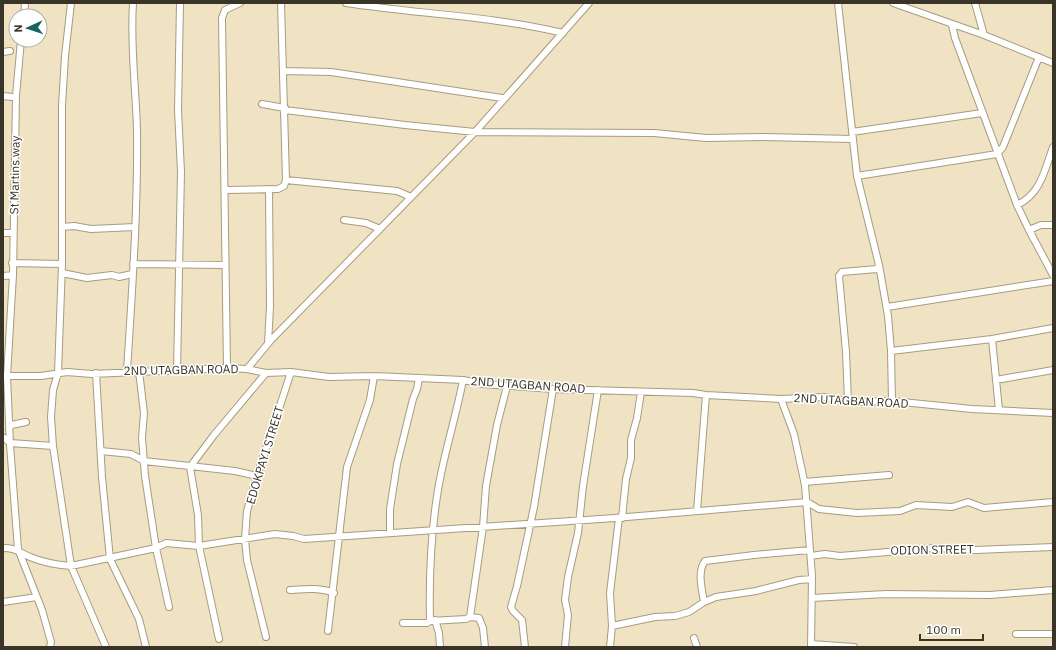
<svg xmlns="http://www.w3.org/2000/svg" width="1056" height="650" font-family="'IBM Plex Sans',sans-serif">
<rect width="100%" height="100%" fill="#efe3c3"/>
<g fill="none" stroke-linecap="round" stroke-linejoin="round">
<defs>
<path id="minor" d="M71 3 65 56 62 106V264L58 373 53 390 51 417 53 446 71 566 106 647
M346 3C418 14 492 16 563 33
M838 3 857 176 879 265 888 316 891 351 892 401
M893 3 984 35 1053 63
M975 3 984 35
M24 16 25 3
M952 25 955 38 1017 205 1029 230 1053 275
M21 40 16 96 13 275 7 376 10 445 18 549 42 610 51 642 50 647
M3 52 10 51
M283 71 331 72 502 98
M3 96 12 97
M262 104 285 108
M285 110 405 125 475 132 654 133 706 138 763 137 853 139
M852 132 982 113
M857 176 997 154 1003 147 1039 57
M286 180 397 191 411 197
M225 190 278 189 284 186 286 180 281 3
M1017 205C1041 194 1045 169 1053 147
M344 220 366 223 380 229
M62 227 74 226 91 229 135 227
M1029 230 1041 225H1053
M3 233H13
M12 263 62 264
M133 264 225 265
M62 273 87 278 112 275 119 277 132 274
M3 276 13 275
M887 307 1053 281
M268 343 270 307 269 189
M891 351 992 339
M227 368 222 18 225 10 240 3
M247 369 271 340 475 132 589 3
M127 371C132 291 138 211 137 131 136 88 130 46 133 3
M139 371 144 413 142 438 145 476 156 548 169 607
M177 371 181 172 178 110 180 3
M96 373 102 477 110 559 139 619 146 647
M3 376H41L67 372 92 374 227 368 247 369 266 373 291 372 329 377 374 376 463 380 483 384 553 389 693 393 706 395 781 399 823 397 855 402 892 401 972 409 1053 413
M996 380 1053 370
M781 399 794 434 805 485 812 576 811 647
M848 401 846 352 839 276 842 272 877 269 879 265
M999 410 992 339 1053 328
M9 429 11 425 26 422
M3 437 10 443 53 446
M101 451 131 454 144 461 235 471 257 476
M804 482 889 475
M807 502 819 509 857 513 900 511 916 505 952 507 968 502 984 508 1053 502
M697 511 706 395
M622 518 626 479 631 458V440L637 418 641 392
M390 533V509L397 464 413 399 417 389 419 378
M3 548C17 548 18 552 30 557 42 562 58 565 71 566L156 548 166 543 199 546 275 534 293 536 304 539 615 518 807 502
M811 556 825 554 840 556 935 548 976 550 1053 547
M290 590C304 589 320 587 334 593
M812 598 886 594 990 595 1053 590
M3 602 37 597
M704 602C702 590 697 571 705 561L754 555 810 550
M470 617 483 527 486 486 497 425 507 386
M435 620 439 633 440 647
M430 621C429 578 431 532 438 490 444 453 456 417 463 380
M403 623H427L430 621 466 619 470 617 479 618 483 628 485 647
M612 626 655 617 675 616 689 612 704 602 716 597 756 591 799 580 812 579
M328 631 347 467 370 400 374 376
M1016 634H1053
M266 637 247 560 245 539 247 511 257 476 291 372
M694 638 697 647
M219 639 199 546 198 515 190 467 214 435 266 373
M811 644 854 647
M525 647 522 620 513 611 511 607 517 586 534 507 553 389
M565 647 568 615 565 600 568 577 578 533 583 486 598 390
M610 647 612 626 610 593 619 518"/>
</defs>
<use href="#minor" stroke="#a89c7e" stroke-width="8"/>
<use href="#minor" stroke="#fff" stroke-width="6"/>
</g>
<g text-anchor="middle" stroke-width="3" stroke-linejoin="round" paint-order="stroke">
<g font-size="12" fill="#383427" stroke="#fff">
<text transform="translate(15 175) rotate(-89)" y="4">St Martins way</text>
<text transform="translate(181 370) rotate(-1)" y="4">2ND UTAGBAN ROAD</text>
<text transform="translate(528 385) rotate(4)" y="4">2ND UTAGBAN ROAD</text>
<text transform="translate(851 401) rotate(3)" y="4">2ND UTAGBAN ROAD</text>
<text transform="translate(265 455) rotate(-73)" y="4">EDOKPAYI STREET</text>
<text transform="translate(932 550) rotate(-1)" y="4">ODION STREET</text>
</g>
</g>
<rect width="1056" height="650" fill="none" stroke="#383427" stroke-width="8"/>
<g transform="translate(28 28) rotate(267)"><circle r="19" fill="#ffffff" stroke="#afaea9"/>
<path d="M0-3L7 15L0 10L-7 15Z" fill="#17645f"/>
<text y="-6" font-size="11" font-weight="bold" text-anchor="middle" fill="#383427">N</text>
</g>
<path d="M920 634v6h63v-6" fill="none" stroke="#383427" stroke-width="2"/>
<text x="926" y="634" font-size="12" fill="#383427" stroke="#ffffff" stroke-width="3" paint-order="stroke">100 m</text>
</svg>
